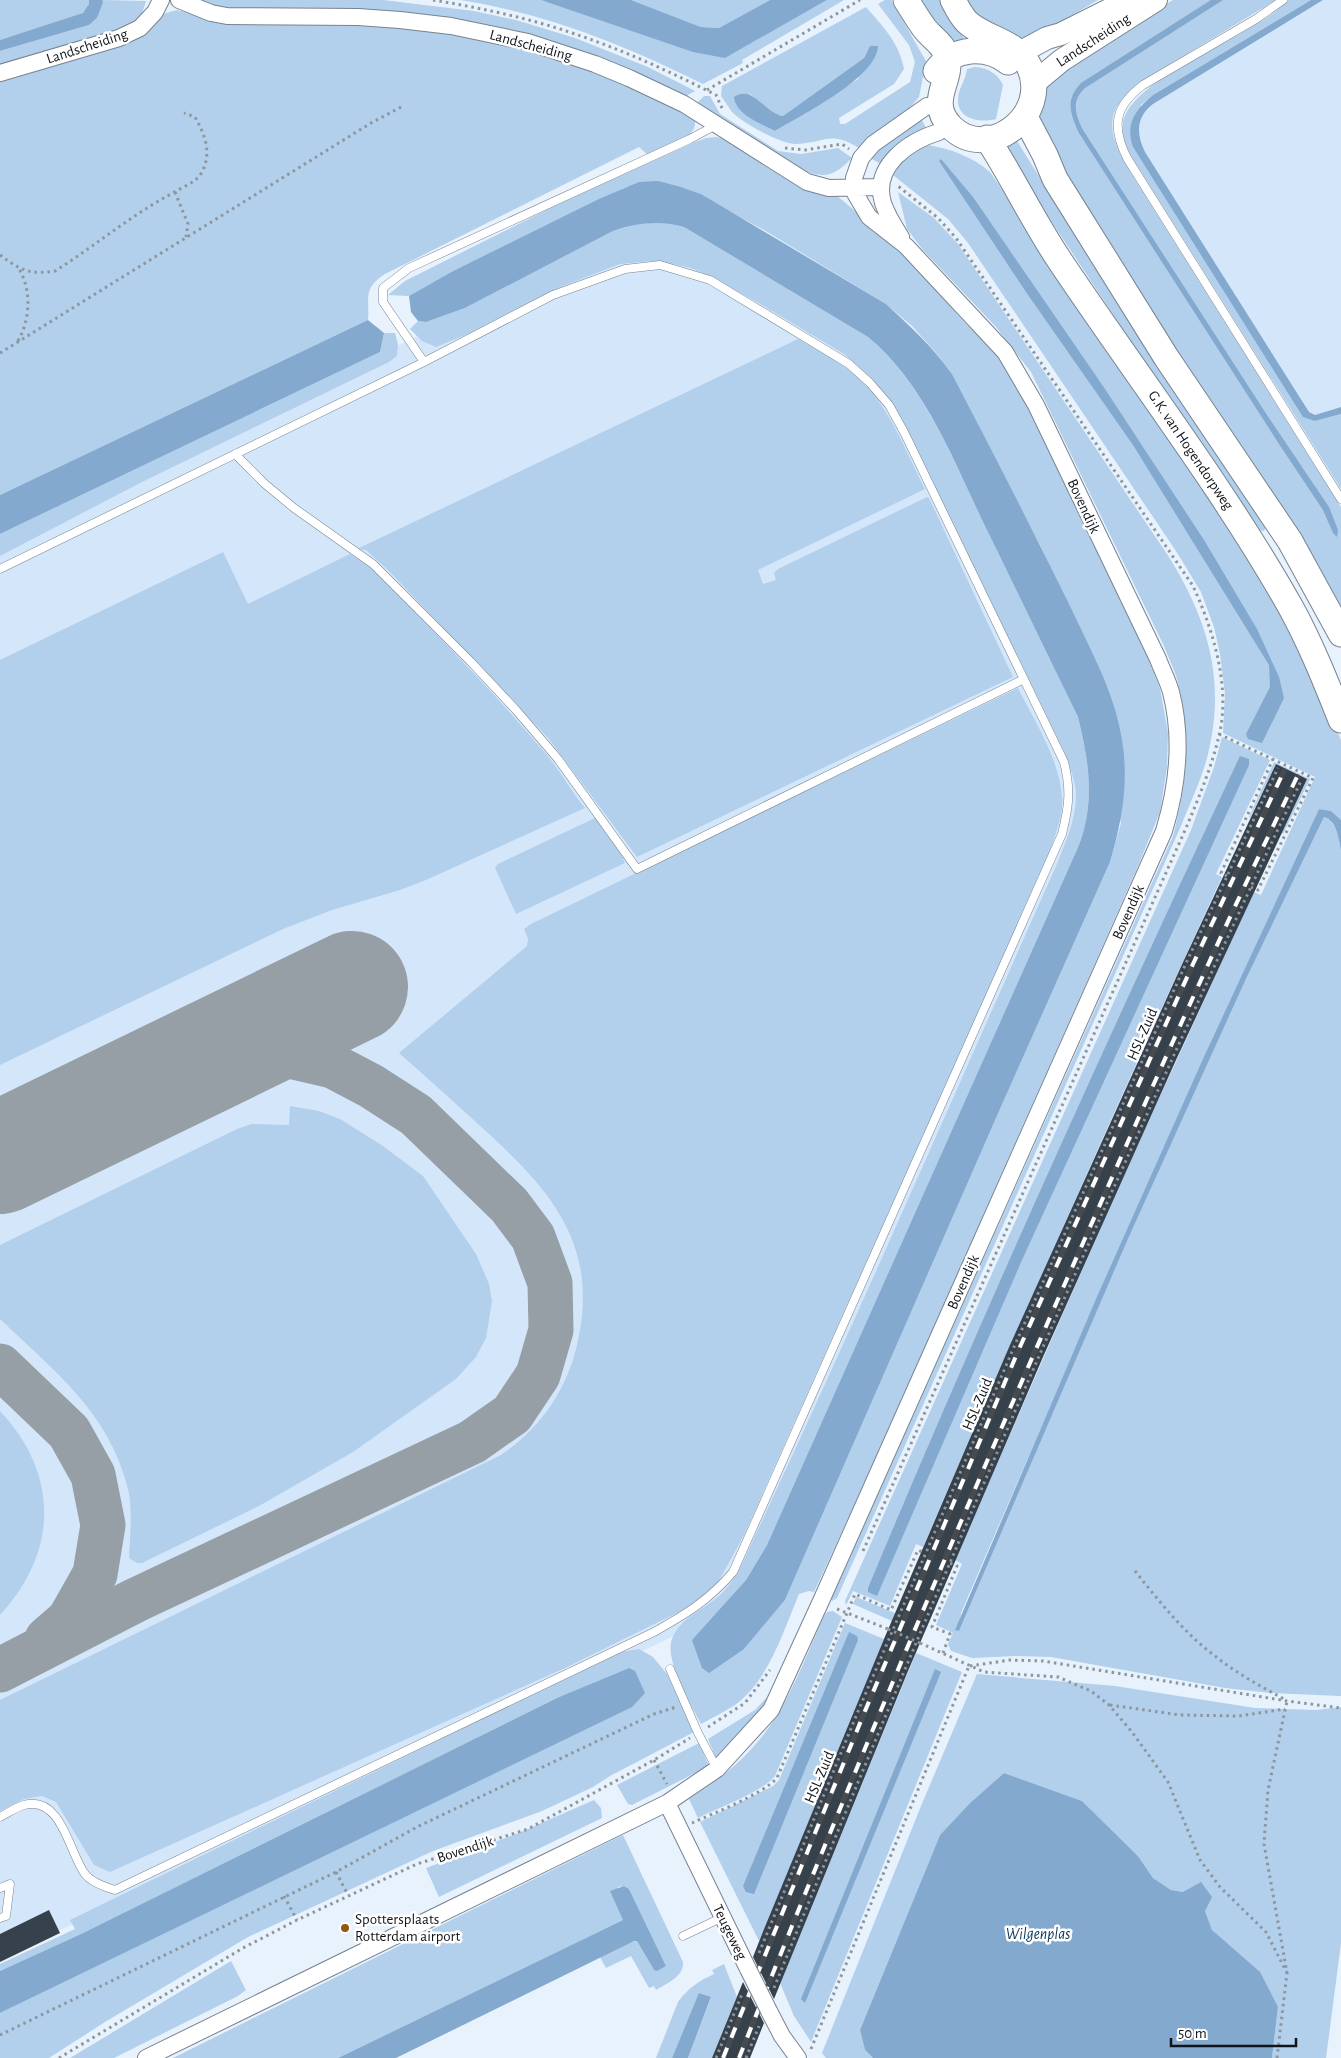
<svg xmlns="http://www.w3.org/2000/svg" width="1341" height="2058" font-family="'Alegreya Sans',sans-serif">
<rect width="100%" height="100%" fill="#e7f2fc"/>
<path fill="#d4e7fa" d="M1323 0H1341V407L1315 415 1309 412 1145 152 1140 141 1138 130 1141 117 1153 104Z
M636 230 858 338 1071 730 1078 819 762 1543 705 1621 0 1959V539Z"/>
<path fill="#b2cfec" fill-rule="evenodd" d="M0 0H89C90 8 84 13 77 16L0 40Z
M102 0 146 1 141 17 123 29 0 67V51L89 25 97 18Z
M196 0H383L474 11 516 20 575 38 648 67 695 91 686 96 563 46 269 11 220 7Z
M461 0H541L730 55 827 0H844L742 60 743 63 703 84C625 45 547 14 461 0Z
M631 0H770L719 28 701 27Z
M885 0H891L926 61 922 82 919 97 909 109 859 148C829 130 826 143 796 144 780 144 743 123 732 112 728 107 725 101 721 96L722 86 866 7C883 27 899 42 904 69L894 84 839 118 840 124H845L910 82 915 62 909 45 878 4ZM870 46 858 79 775 131 749 93 774 114 783 116 864 58Z
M920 0H941L966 42 949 48Z
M966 0H1098L1042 33 1019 38 981 23Z
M1173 0H1276L1142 81C1100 112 1108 135 1132 175L1341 507V611L1049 150 1040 128 1038 114 1045 83 1062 67Z
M1288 0H1311L1153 95 1141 105 1133 147 1315 421 1341 414V489L1135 162C1128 150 1121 137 1123 123 1131 76 1256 37 1288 0Z
M177 10 199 16 345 21 481 35 595 69 694 117C702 138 664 149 649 156L639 147 385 274C362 289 370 298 368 320L0 495V77L161 16 166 13Z
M975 67C988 68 997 73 1003 85L996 119C981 123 957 120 958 99 958 89 966 80 967 69Z
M704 96H710L720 114 778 151 801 154 838 148 852 158C834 176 826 179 801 170L696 104Z
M920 116 926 128 901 144 881 164 870 158 889 138Z
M716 137 731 140 757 161 807 190 836 195 873 226 918 270 964 322 999 356 1012 375 1143 645 1160 688 1168 733 1167 767 1160 812 1138 866 877 1456 814 1592 809 1591 799 1594C783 1632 769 1680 735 1705 724 1712 712 1718 701 1724 691 1704 664 1660 672 1639 681 1615 708 1609 724 1591 739 1574 746 1555 755 1536 859 1314 957 1088 1057 864 1065 843 1076 820 1076 796 1076 781 1069 765 1064 751L902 421 872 379 844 354 757 302 711 277 691 268 673 264 651 261 620 264 563 286 470 333 436 347 422 341 410 329 418 321 426 322 465 308 613 231C639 223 656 219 684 227L868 337C924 384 952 458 983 522 1015 587 1046 652 1078 717 1087 754 1094 791 1084 829 1081 843 1073 858 1067 872L767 1545 746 1580 693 1640 744 1649 785 1600 1000 1109 1110 862 1121 823 1093 655 1041 547 952 374 938 355 912 326 886 304 764 230 719 206 701 194 681 187H627L453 271 409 296 388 295 405 281 570 198 695 142 706 138Z
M1015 138 1079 240 1267 524 1264 531 1256 530 1000 144Z
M928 145C951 149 973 157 990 172L1223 512 1309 665 1341 740V820L1331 811 1319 809C1196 1075 1077 1343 961 1613L959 1631 1128 1239 1246 979 1324 817C1337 822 1338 837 1341 850V1696L1271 1693 1225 1688 1051 1657 1016 1656 972 1658 951 1651 948 1644 953 1633 936 1625 962 1564 955 1560 1122 1179 1254 892 1261 895 1315 777 1223 733 1225 694 1220 654 1214 627 1201 592 1176 551 968 243 948 219 893 175 910 150Z
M898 192 934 218 958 244 1169 557C1208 620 1226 680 1208 754 1202 779 1190 803 1181 826L837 1598 832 1601 831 1599 1173 836C1187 783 1191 741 1179 686 1176 673 1169 659 1164 646L1031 372 996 327 923 250 907 229Z
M384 333H395L398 344 397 356 389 362 142 482 0 556V534L380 352Z
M798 339C817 350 837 360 854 374 888 402 905 450 925 489L758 570 763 584 776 580 774 573 778 569 927 497 929 498 1013 677 637 857 549 739 388 570 366 550 357 549Z
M223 552 248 604 350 554 370 567C431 628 492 690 547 755 561 772 571 791 585 808L426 880 400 890 332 910 283 929 0 1065V660Z
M1018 688C1036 724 1064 766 1062 807 1061 821 1054 838 1050 852L743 1537 716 1586 693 1605 565 1668 110 1872 94 1865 56 1802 42 1796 24 1799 0 1811V1700L501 1455C538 1430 565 1393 576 1349 602 1245 551 1190 478 1124 452 1100 426 1077 399 1053L527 946 528 939 524 929 531 924Z
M1222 737 1270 760 1216 874 1222 877C1119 1099 1020 1322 923 1547L916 1544 890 1606 853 1591 846 1605 845 1601 1191 830 1214 767Z
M1274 762 1310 779 1283 834 1281 833 1307 779 1276 764 1250 818 1249 817Z
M595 818 622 856 625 863 516 914 495 868 498 864Z
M290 1106 319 1111 340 1119 383 1146 423 1176 476 1254 489 1284 492 1301 486 1338 476 1357 456 1379 353 1452 259 1506 142 1563H137L129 1558C130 1536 133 1511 128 1489 109 1412 55 1372 0 1319V1245L237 1129 252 1124 289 1125Z
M0 1411C60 1475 58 1552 0 1615Z
M856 1597 895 1613 892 1621 853 1604Z
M833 1611 842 1617 775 1776C762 1792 718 1808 698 1818L689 1799C713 1783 735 1768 754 1746 787 1710 804 1660 824 1616L827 1612Z
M845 1623 884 1639 759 1941 700 1822 773 1786 779 1780Z
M639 1649 653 1657 667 1674 694 1732 610 1776 593 1787 542 1811 433 1851 248 1937 105 2022 49 2058H0V2013L305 1864 629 1668 559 1697 81 1934 0 1971V1964L75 1929 70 1920 620 1652Z
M916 1653 962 1672 811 2042 794 2016 780 1983Z
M977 1674 1115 1686 1255 1708 1316 1710 1341 1707V1943L1326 2058H1272L1278 2007 1231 1949 1212 1930 1205 1911 1183 1892 1171 1890 1153 1878 1138 1856 1082 1801 1004 1773 970 1803 940 1835 860 2030 865 2050 873 2058H826L822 2053 921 1806Z
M769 1695 766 1707 717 1760 708 1739 755 1710Z
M699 1743 709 1766 632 1805 628 1804 617 1785Z
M594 1800 601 1808 602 1818 439 1897 426 1868 521 1832Z
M623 1835 683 1962C684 1977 667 1983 656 1990L654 1986 649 1988 631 1956 606 1968 600 1957 629 1942 637 1941 654 1970 666 1966 629 1889 624 1886 618 1887 623 1920 338 2058H173Z
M231 1961 246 1990 238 1996 114 2058H70Z
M724 1964 737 1997 712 2058H688L711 1998 700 1993 672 2058H656L678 2002C688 1988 699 1981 714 1974L712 1970Z"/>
<path fill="#83a9ce" d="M89 0H102L103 2 97 18 89 25 0 51V40L83 13 89 4Z
M541 0H631L701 27 719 28 770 0H827L725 58 693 52Z
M1211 0H1223L1085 88C1071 101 1075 114 1083 130L1265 412 1329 507 1338 530 1337 537 1333 533 1323 510 1279 444 1079 133C1070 113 1065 100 1081 83Z
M1311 0H1323L1153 104C1136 117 1136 134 1145 152L1309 412 1315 415 1341 407V414L1315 421 1303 417 1133 147C1125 124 1135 110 1153 95Z
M870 46H878C877 78 801 115 775 131 760 123 736 115 734 97 753 84 764 113 783 116L864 58Z
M941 159 973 197 1105 389 1204 540 1257 629 1279 677 1284 698 1262 743 1248 739 1246 734 1270 687 1269 665 1133 445 1026 292 939 161Z
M658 181 681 187 701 194 886 304C910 326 933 347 952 374 992 451 1032 528 1070 606 1090 649 1115 693 1122 740 1129 783 1122 821 1110 862L1000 1109 785 1600 744 1649 709 1673 702 1668 692 1640 746 1580 767 1545 1067 872C1073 858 1081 843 1084 829 1094 791 1087 754 1078 717 1046 652 1015 587 983 522 953 459 923 382 868 337L684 227C658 220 638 223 613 231L465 308 426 322 418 321 411 312 409 296 453 271 599 199 639 182Z
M368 320 384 333 380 352 0 534V495Z
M1240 756 1249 759V765L1022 1260 877 1596 868 1592V1588C985 1308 1111 1031 1240 756Z
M1319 809 1331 811 1341 820V850C1338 837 1337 821 1324 817L1246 979 1128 1239 959 1631 955 1630 1096 1299 1203 1059Z
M849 1632 857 1636 858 1640 754 1894 746 1892 743 1886Z
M629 1668 635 1671 645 1693 632 1707 0 2013V1971L81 1934 559 1697Z
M935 1669 941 1672 805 2003 801 1999Z
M1004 1773 1082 1801 1138 1856 1153 1878 1171 1890 1183 1892 1201 1882 1212 1897 1205 1911 1212 1930 1260 1972 1278 2007 1272 2058H873L865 2050 860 2030 940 1835 970 1803Z
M624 1886 629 1889 666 1966 657 1971 654 1970 637 1941H634L396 2058H338L623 1920 610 1891Z
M699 1993 711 1997 688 2058H672Z"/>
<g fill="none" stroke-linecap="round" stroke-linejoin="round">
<path stroke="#969ea6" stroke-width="45" d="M0 1366 69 1432 93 1475 103 1525 95 1574 69 1620 47 1639
M0 1670 136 1600 472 1442 512 1414 538 1375 551 1330 550 1283 533 1237 509 1205 416 1115 371 1086 333 1066 290 1056 242 1058 163 1079"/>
<path stroke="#969ea6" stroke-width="112" d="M0 1158 352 987"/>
</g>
<path fill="#37414c" d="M1276 764 1307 779 1176 1060 1043 1357 908 1671 774 1999 753 1957 764 1929 884 1639 1010 1345 1184 960Z
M49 1910 60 1933 0 1962V1934Z
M743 1982 764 2023 750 2058H712Z"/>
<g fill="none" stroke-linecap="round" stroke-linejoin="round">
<defs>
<path id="lane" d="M1283 0 1256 19 1143 85C1115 106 1111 126 1127 158L1341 499
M235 454 265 484 294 508 373 564 471 662 516 710 558 759 637 869 1024 679
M0 569 424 362 383 302V288L409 268 690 139 716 125
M670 1669 698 1733 717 1769
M0 1817C8 1813 16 1807 24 1805 62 1795 69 1853 85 1874 91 1882 105 1887 115 1890L654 1632C686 1614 708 1601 733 1572L1062 834C1069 806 1071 790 1064 762L904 432 889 405 870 383 849 364 710 280 660 265 625 269 553 295 424 362
M0 1888 10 1884 6 1916 0 1918
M683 1936 723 1917"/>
<path id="street" d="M179 0 211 13 227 16 358 17 400 20 451 26 528 42 595 64 629 78 684 104 807 182 829 188 881 187
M0 73 119 38 140 28 155 12 161 0
M901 237C894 226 887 215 883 203 872 166 909 141 939 132
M667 1803 748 1969
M769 2011 782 2036 798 2058
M146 2058 667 1803 717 1769 771 1710 821 1601 1164 831C1178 785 1183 739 1171 692 1168 681 1162 670 1158 659L1036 405 1005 352 906 246 869 217 856 195 853 188 854 178 861 158 873 144 927 106"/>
<path id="secondary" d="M1019 53 1047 38 1061 34 1129 0
M1033 84 1062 60 1156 0"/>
<path id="primary" d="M906 0C912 9 918 20 925 29 933 39 944 44 947 58 953 81 926 101 951 127 987 163 1052 116 1029 66 1017 41 985 39 967 22 961 16 957 8 953 0
M936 71C953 47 986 45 1008 62
M1025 117 1045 155 1055 179 1166 357 1290 541 1341 634
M987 138C1013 178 1033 221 1060 261 1137 376 1222 486 1290 606 1310 642 1326 682 1341 720"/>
</defs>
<use href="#lane" stroke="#78838f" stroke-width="9"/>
<use href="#street" stroke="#78838f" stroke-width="18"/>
<use href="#secondary" stroke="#78838f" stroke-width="24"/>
<use href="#primary" stroke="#78838f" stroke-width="27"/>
<path stroke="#8d959d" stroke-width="3" stroke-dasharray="2.5 4" stroke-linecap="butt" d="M433 0C481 8 529 18 575 34 623 50 671 72 716 95L722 108
M707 90 860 0
M785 148 805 150 842 144 849 149
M175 192 188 224 186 237
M0 255C20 270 30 275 55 271 95 246 130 216 171 194 182 187 196 183 202 172 212 152 205 135 195 117L184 113
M18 341C30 320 32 291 19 269
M0 353 371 123 403 106
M1219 734 1313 778 1258 890 1251 887
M1227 876 1221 873 1273 759
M863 1551 1186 828C1199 797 1213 764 1220 731 1230 684 1212 627 1193 586L956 238 938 218 898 186
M1135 1571C1159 1601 1184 1633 1215 1656 1236 1673 1260 1686 1284 1699
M837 1609 888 1629
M920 1643 984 1672 1058 1677 1091 1691 1109 1705 1132 1732 1168 1782 1200 1860 1220 1887 1266 1932 1287 1973
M943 1653 950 1634 932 1627 957 1566 950 1563
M970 1666 1010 1660 1043 1661 1287 1701 1341 1708
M1110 1705 1180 1715 1239 1716 1285 1709
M708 1727 745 1703 770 1670
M654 1760 667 1784
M692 1823C714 1813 763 1794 777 1778L855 1594 891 1610 918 1550 925 1553
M336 1872 348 1895
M284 1896 297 1920
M759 1953 859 1709 1014 1347 1187 961 1278 768
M774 1988C890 1701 1010 1416 1138 1134 1192 1016 1245 897 1302 779
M0 2035 336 1872 417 1827 654 1714 676 1707
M811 2049 969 1666
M59 2058 243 1948 297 1920 417 1864 528 1829 654 1760 690 1738
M716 2058 742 1994
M746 2058 759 2026
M1277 2058 1287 1973 1264 1844 1268 1790 1287 1701"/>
<use href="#lane" stroke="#fff" stroke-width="8"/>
<use href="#street" stroke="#fff" stroke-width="16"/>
<use href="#secondary" stroke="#fff" stroke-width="22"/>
<use href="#primary" stroke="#fff" stroke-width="25"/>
<defs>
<path id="rail" d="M723 2058 865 1711 1019 1349 1193 964 1284 771
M739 2058C848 1784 963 1512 1083 1243 1152 1087 1222 930 1297 777"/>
</defs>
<use href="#rail" stroke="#454b51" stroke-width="5.5"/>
<use href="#rail" stroke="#fff" stroke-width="4" stroke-dasharray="11" stroke-linecap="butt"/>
<defs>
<path id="street-bridge" d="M748 1969 769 2011"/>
</defs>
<use href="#street-bridge" stroke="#78838f" stroke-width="18" stroke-linecap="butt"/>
<path stroke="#8d959d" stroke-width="3" stroke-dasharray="2.5 4" stroke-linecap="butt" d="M888 1629 920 1643"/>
<use href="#street-bridge" stroke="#fff" stroke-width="16"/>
</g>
<circle fill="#8f5a0d" stroke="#fff" stroke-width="2" cx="345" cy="1928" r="5"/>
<g text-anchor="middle" stroke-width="5" stroke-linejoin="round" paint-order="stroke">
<g font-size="15" fill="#101419" stroke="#fff">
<text transform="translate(1093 40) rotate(-33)" y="5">Landscheiding</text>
<text transform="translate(531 45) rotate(15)" y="5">Landscheiding</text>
<text transform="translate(87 46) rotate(-18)" y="5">Landscheiding</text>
<text transform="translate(1191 450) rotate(56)" y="5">G.K. van Hogendorpweg</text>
<text transform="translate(1084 506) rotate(65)" y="5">Bovendijk</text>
<text transform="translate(1128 912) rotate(-66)" y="5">Bovendijk</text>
<text transform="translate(1142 1034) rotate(-66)" y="5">HSL-Zuid</text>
<text transform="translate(963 1282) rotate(-66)" y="5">Bovendijk</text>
<text transform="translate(977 1404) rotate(-67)" y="5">HSL-Zuid</text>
<text transform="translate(819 1777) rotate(-67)" y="5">HSL-Zuid</text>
<text transform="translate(465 1849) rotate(-18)" y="5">Bovendijk</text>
<text transform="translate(730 1932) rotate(64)" y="5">Teugeweg</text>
</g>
<g font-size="15" fill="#101419" stroke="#fff" text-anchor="start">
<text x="355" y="1924">Spottersplaats<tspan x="355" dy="17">Rotterdam airport</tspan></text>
</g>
<g font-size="16" font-style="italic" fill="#093559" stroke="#fff">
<text x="1038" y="1939">Wilgenplas</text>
</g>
</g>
<path d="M1171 2038v8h125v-8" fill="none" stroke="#101419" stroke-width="2.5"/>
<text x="1178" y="2038" font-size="15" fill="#101419" stroke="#ffffff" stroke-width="4" paint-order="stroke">50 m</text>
</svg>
